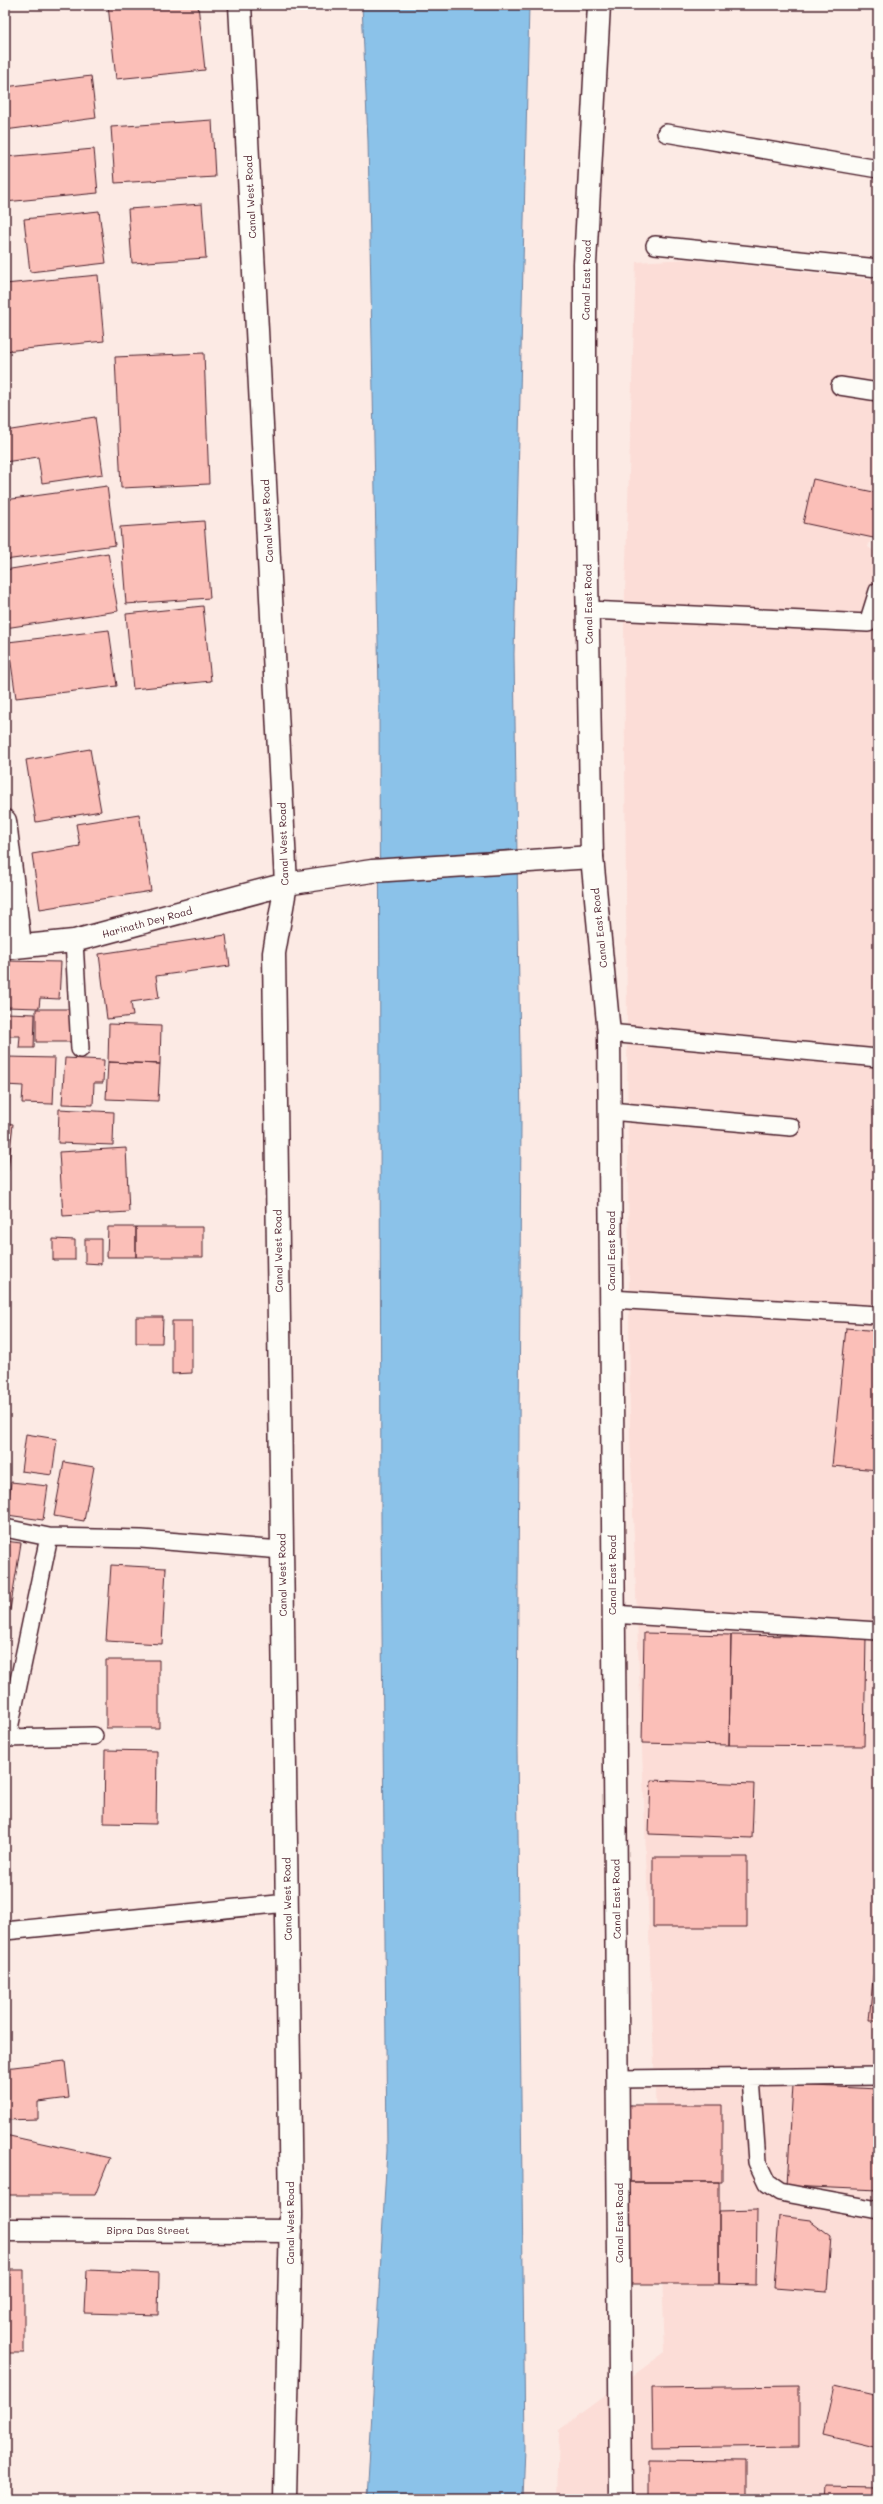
<svg xmlns="http://www.w3.org/2000/svg" width="883" height="2504" font-family="Mali,sans-serif">
<rect width="100%" height="100%" fill="#fceae4"/>
<filter id="ink" filterUnits="userSpaceOnUse"><feTurbulence type="fractalNoise" baseFrequency=".025" numOctaves="2"/><feDisplacementMap in="SourceGraphic" scale="8" xChannelSelector="R" yChannelSelector="G"/><feConvolveMatrix kernelMatrix="1 2 1 2 8 2 1 2 1" color-interpolation-filters="sRGB"/></filter>
<g filter="url(#ink)">
<path fill="#fcddd7" d="M687 259 878 280V520L868 547 878 554V2499H557L559 2430 665 2352 630 1435 624 622 636 262Z"/>
<path fill="#8bc2e9" stroke="#71819d" d="M362 5H529L514 654 521 1122 517 1747 525 2447 523 2499H367L387 2151 381 1522 379 691 368 141Z"/>
<path fill="#fbbfb8" stroke="#4a1f2b" d="M108 5H198L205 70 116 79Z
M91 76 96 118 5 130V87Z
M212 120 215 177 115 183 111 127Z
M94 149 98 193 5 202V157Z
M202 204 206 258 132 263 128 209Z
M99 211 106 263 30 272 24 219Z
M98 275 104 341 5 351V284Z
M204 353 209 484 121 488 115 357Z
M95 417 103 474 42 483 38 457 5 462V431Z
M813 479 878 493V539L803 523Z
M107 486 115 545 5 560V500Z
M204 521 210 598 126 604 120 527Z
M108 553 118 611 5 628V570Z
M203 606 211 681 133 689 126 614Z
M109 630 117 686 16 698 8 642Z
M90 749 101 811 36 822 26 760Z
M139 814 151 891 40 909 32 854 80 846 76 824Z
M226 935 230 966 156 976 159 998 131 1002 133 1016 107 1019 99 954Z
M5 961 61 962 59 999 40 998 39 1008 5 1007Z
M36 1009H72V1042H36Z
M5 1013 35 1014 34 1048H19L20 1036H5Z
M109 1024 161 1026 160 1064 108 1062Z
M6 1057 55 1058 53 1104 22 1103 23 1086 5 1085Z
M65 1058 104 1060 103 1083H94L93 1105 62 1104Z
M108 1062 160 1064 158 1101 106 1099Z
M59 1109 114 1112 113 1145 58 1143Z
M5 1123 13 1124 8 1171H5Z
M126 1148 129 1212 63 1216 59 1152Z
M108 1227H136V1257H107Z
M136 1227H203V1257H136Z
M53 1239 75 1240V1260H53Z
M85 1239H101V1264L85 1263Z
M136 1317H163L162 1343H136Z
M172 1321H192V1373L172 1374Z
M846 1328 878 1331V1470L832 1466Z
M26 1434 57 1439 52 1475 21 1471Z
M64 1462 94 1467 84 1521 54 1516Z
M11 1482 48 1486 43 1520 7 1515Z
M5 1541 21 1543 10 1610H5Z
M111 1565 166 1568 162 1644 106 1641Z
M644 1633 731 1635 729 1745 642 1743Z
M731 1635 866 1637 864 1746 729 1745Z
M106 1660H159V1728H106Z
M105 1750 157 1751 156 1824 104 1823Z
M651 1780 754 1784 752 1838 649 1834Z
M653 1857H747V1927H653Z
M878 1926V2021H869Z
M65 2061 69 2098 38 2102V2119L5 2120V2068Z
M793 2085 878 2089V2190L787 2186Z
M628 2105H722V2182H628Z
M5 2135 110 2158 95 2195H5Z
M628 2182H719V2284H627Z
M757 2210 756 2285 719 2284V2211Z
M779 2216 810 2220 831 2236 827 2292 774 2288Z
M5 2270H24V2353H5Z
M87 2270 159 2273 158 2315 85 2313Z
M835 2385 878 2395V2448L824 2435Z
M799 2386V2446L653 2448 652 2388Z
M649 2460 747 2461V2499H649Z
M825 2486 878 2487V2499H824Z"/>
<g fill="none" stroke-linecap="round" stroke-linejoin="round">
<defs>
<path id="lane" d="M666 133 878 169
M655 245 878 268
M840 386 878 392
M589 610 868 623 878 591
M74 941 80 1049
M609 1033 878 1058
M610 1111 791 1127
M611 1299 878 1315
M5 1528 49 1537 141 1539 282 1550
M612 1614 878 1631
M5 1738 94 1736
M7 1738 49 1537
M5 1931 287 1903
M751 2078 757 2162 767 2183 780 2192 878 2210
M618 2079 878 2076"/>
<path id="street" d="M5 821 20 945
M286 884 372 871 592 857"/>
<path id="secondary" d="M240 5 286 884 274 953 291 2215 285 2499
M599 5 585 264V464L592 857 609 1033 621 2499
M5 948 74 941 286 884
M5 2230 291 2231"/>
</defs>
<use href="#lane" stroke="#4a1f2b" stroke-width="20"/>
<use href="#street" stroke="#4a1f2b" stroke-width="25"/>
<use href="#secondary" stroke="#4a1f2b" stroke-width="25"/>
<use href="#lane" stroke="#fdfcf7" stroke-width="17"/>
<use href="#street" stroke="#fdfcf7" stroke-width="22"/>
<use href="#secondary" stroke="#fdfcf7" stroke-width="22"/>
</g>
</g>
<g text-anchor="middle" stroke-width="3" stroke-linejoin="round" paint-order="stroke">
<g font-size="10" fill="#4a1f2b" stroke="#fdfcf7">
<text transform="translate(250 197) rotate(-93)" y="4">Canal West Road</text>
<text transform="translate(586 280) rotate(-89)" y="4">Canal East Road</text>
<text transform="translate(267 521) rotate(-93)" y="4">Canal West Road</text>
<text transform="translate(588 604) rotate(-91)" y="4">Canal East Road</text>
<text transform="translate(283 844) rotate(-92)" y="4">Canal West Road</text>
<text transform="translate(147 922) rotate(-15)" y="4">Harinath Dey Road</text>
<text transform="translate(599 928) rotate(-96)" y="4">Canal East Road</text>
<text transform="translate(278 1251) rotate(-91)" y="4">Canal West Road</text>
<text transform="translate(611 1251) rotate(-90)" y="4">Canal East Road</text>
<text transform="translate(282 1575) rotate(-91)" y="4">Canal West Road</text>
<text transform="translate(612 1575) rotate(-90)" y="4">Canal East Road</text>
<text transform="translate(287 1899) rotate(-91)" y="4">Canal West Road</text>
<text transform="translate(616 1899) rotate(-91)" y="4">Canal East Road</text>
<text transform="translate(290 2223) rotate(-90)" y="4">Canal West Road</text>
<text transform="translate(619 2223) rotate(-90)" y="4">Canal East Road</text>
<text x="148" y="2234">Bipra Das Street</text>
</g>
</g>
<rect width="883" height="2504" fill="none" stroke="#fdfcf7" stroke-width="20"/>
<rect x="10" y="10" width="863" height="2484" fill="none" stroke="#4a1f2b" stroke-width="1.5" filter="url(#ink)"/>
</svg>
